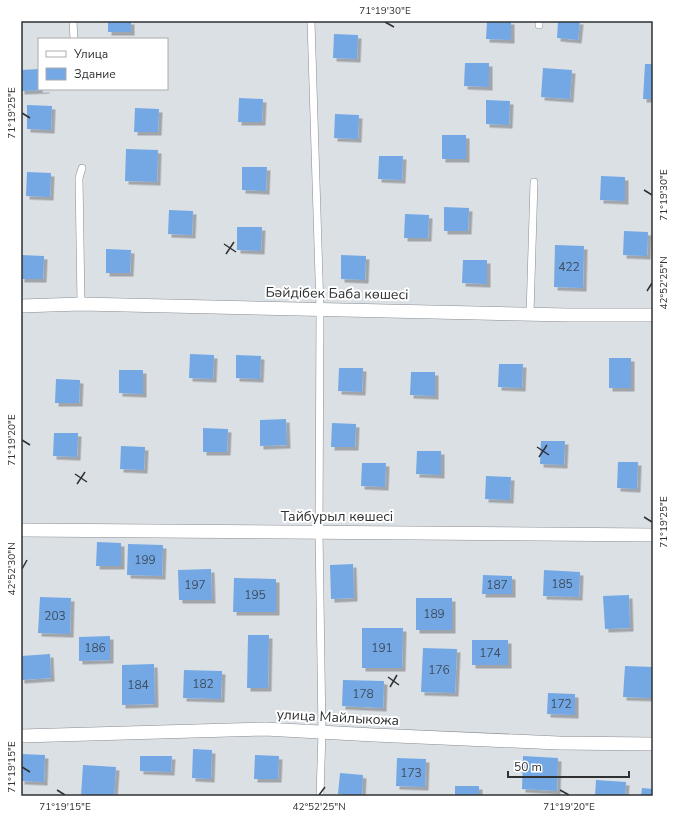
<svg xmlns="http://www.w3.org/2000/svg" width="674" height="817" font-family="'Nunito Sans',sans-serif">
<defs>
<filter id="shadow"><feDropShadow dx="3.5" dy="3.5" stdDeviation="0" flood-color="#0004"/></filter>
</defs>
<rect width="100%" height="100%" fill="#dbe0e5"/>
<path fill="#73a8e5" filter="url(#shadow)" d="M108 21H131V32H108Z
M487 21H511V40L486 39Z
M558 21H580L578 40 557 38Z
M334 34 358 35 357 59 333 58Z
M465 63H489V87L464 86Z
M645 64H653V99H643Z
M543 68 572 70 570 99 541 97Z
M39 69V89H46V90L21 91V70Z
M239 98 263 99 262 122H238Z
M486 100 510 101 509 125 486 124Z
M27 105 52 106 51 130 27 129Z
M135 108 159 109 158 132H134Z
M335 114 359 115 358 139 334 138Z
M442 135H466V159H442Z
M126 149 158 150 157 182 125 181Z
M379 156H403L402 180 378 179Z
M242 167H267L266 191 242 190Z
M27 172 51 173 50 197 26 196Z
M601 176 625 177V201L600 200Z
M444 207 469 208 468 231H444Z
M169 210 193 211 192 235 168 234Z
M405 214 429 215 428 238H404Z
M237 227H262L261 251 237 250Z
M624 231 648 232 647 256 623 255Z
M555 245 584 246 583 288 554 287Z
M106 249 131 250 130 273H106Z
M21 255 44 256 43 279H21Z
M341 255 366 256 365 280 341 279Z
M463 260H487V284L462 283Z
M190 354 214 355 213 379 189 378Z
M236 355 261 356 260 379 236 378Z
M609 358H631V388H609Z
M499 364H523L522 388 498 387Z
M339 368H363L362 392 338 391Z
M119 370H143V394L119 393Z
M411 372H435V396L410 395Z
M56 379 80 380 79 403H55Z
M286 419 287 445 260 446V420Z
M332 423 356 424 355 447H331Z
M203 428 228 429 227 452H203Z
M54 433H78L77 457 53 456Z
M541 441H565L564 465 540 464Z
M121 446 145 447 144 470 120 469Z
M417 451H441V475L416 474Z
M618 462H638L637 489 617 488Z
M362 463H386L385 487 361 486Z
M486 476 511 477 510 500 485 499Z
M97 542 121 543V566H96Z
M128 544 163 545 162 576 127 575Z
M353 564 354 598 331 599 330 565Z
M211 569 212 600H179L178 570Z
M544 570 580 572 579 597 543 596Z
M483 575 512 576V594H482Z
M234 578 276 579V612H233Z
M629 595 630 628 605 629 603 596Z
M40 597 71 598 70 634 38 633Z
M416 598H452V630H416Z
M362 628H403L402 668H362Z
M248 635H269L268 688H247Z
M110 636V660L79 661V637Z
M472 640H508V665H472Z
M423 648 457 649 455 693 421 692Z
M50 654 51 678 21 680V656Z
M154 664 155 704 122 705V665Z
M625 666 653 667V698L623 697Z
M184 670 222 671 221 699 183 698Z
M343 680 384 681 383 708 342 706Z
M548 693 575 694V715L547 714Z
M193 749 212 750 211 779 192 778Z
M21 754 45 755 44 782 21 781Z
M255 755 279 756 278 779H254Z
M140 756H172L171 772 140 771Z
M523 756 558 758 557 791 522 789Z
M397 758 426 759 425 787 396 786Z
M83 765 116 767 114 796H81Z
M340 773 363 775 362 796 338 794Z
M596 780 626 782 625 796H595Z
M455 786H479V796H455Z
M642 788 653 789V796H641Z"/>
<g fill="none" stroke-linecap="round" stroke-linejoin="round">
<defs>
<path id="lane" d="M73 21 74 39
M311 21 320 309 319 531 322 732 320 796
M539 21V25
M81 304 79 178 82 168
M530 314 534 182"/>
<path id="street" d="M21 306 81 304 568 315H653
M21 530 653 535
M21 736 265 729 374 735 559 743 653 744"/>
</defs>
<use href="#lane" stroke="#888d92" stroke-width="8"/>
<use href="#street" stroke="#888d92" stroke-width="14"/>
<use href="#lane" stroke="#fff" stroke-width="7"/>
<use href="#street" stroke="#fff" stroke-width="13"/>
</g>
<path fill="none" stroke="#2e3032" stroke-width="1.5" d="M385 22 394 27M22 113 30 118M644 190 652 195M224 244 236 252M226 254 234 242M647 291 652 283M22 440 30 445M537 447 549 455M539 457 547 445M75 474 87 482M77 484 85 472M644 517 652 522M22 569 27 560M388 677 399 685M390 687 397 675M22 767 30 772M57 790 65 795M560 790 569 795M319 795 325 787"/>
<g text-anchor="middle" stroke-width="4" stroke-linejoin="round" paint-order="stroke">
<g font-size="12" fill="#3f4e5f">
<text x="569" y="271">422</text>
<text x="145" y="564">199</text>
<text x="562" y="588">185</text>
<text x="195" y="589">197</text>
<text x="497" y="589">187</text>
<text x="255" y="599">195</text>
<text x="434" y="618">189</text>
<text x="55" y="620">203</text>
<text x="95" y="652">186</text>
<text x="382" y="652">191</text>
<text x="490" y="657">174</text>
<text x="439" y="674">176</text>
<text x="203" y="688">182</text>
<text x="138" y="689">184</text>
<text x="363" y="698">178</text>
<text x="561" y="708">172</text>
<text x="411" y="777">173</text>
</g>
<g font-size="14" fill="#2e3032" stroke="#fff">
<text transform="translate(337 293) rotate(1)" y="5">Бәйдібек Баба көшесі</text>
<text x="337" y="521">Тайбурыл көшесі</text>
<text transform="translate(338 717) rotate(3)" y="5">улица Майлыкожа</text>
</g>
</g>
<rect width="674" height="817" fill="none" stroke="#ffffff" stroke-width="44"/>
<rect x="38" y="38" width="130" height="52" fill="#ffffff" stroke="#abacad"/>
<rect x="46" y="51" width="20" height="6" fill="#ffffff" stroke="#abacad"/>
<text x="74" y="58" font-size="12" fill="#2e3032">Улица</text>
<rect x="46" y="68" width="20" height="12" fill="#73a8e5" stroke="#abacad"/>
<text x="74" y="78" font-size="12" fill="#2e3032">Здание</text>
<path d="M508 771v6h121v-6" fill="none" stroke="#2e3032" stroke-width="2"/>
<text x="514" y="771" font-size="12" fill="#2e3032" stroke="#ffffff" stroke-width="3" paint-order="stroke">50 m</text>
<rect x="22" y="22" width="630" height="773" fill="none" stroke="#2e3032" stroke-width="1.5"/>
<g font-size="10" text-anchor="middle" fill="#2e3032">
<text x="385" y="14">71°19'30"E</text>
<text transform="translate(11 113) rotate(-90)" y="4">71°19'25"E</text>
<text transform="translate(663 195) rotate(-90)" y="4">71°19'30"E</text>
<text transform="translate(663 283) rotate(-90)" y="4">42°52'25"N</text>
<text transform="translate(11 440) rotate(-90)" y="4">71°19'20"E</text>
<text transform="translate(663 522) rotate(-90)" y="4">71°19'25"E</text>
<text transform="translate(11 569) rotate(-90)" y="4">42°52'30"N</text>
<text transform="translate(11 767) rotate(-90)" y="4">71°19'15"E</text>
<text x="65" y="810">71°19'15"E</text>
<text x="319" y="810">42°52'25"N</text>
<text x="569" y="810">71°19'20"E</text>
</g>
</svg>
